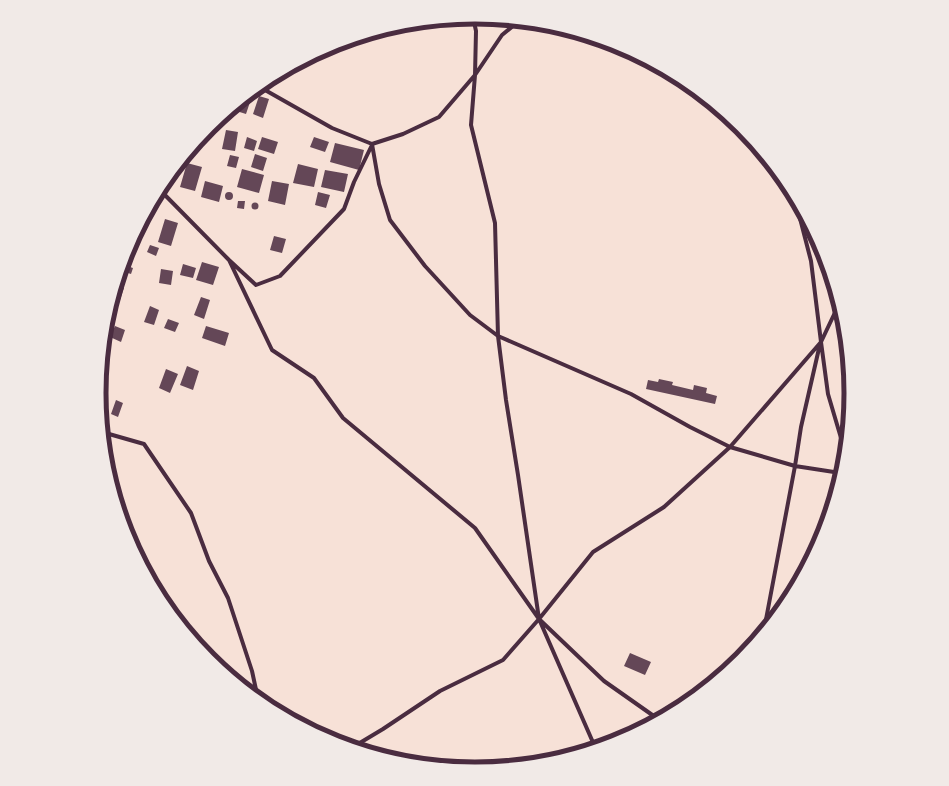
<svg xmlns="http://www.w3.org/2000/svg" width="949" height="786" font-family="'Fira Sans',sans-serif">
<rect width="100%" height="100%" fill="#f7e1d7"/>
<path fill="#644757" d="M251 92 253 93 246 114 230 109Z
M259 96 269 99 263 118 253 114Z
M226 130 238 132 235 151 222 149Z
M205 132 207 133 202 147 195 144Z
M247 137 257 141 254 151 244 148Z
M262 137 278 142 274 154 258 149Z
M314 137 329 142 325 152 310 147Z
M335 143 364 150 359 170 330 162Z
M255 154 267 158 263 171 251 167Z
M230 155 239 157 236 168 227 166Z
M187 163 202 167 195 191 180 187Z
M298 164 318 169 314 187 293 183Z
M242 169 264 175 259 193 237 187Z
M325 170 348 174 344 192 321 187Z
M205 181 223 186 219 202 201 197Z
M272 181 289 184 285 205 268 201Z
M318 192 330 195 326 208 315 205Z
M225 196a4 4 0 1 1 8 0a4 4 0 1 1-8 0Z
M238 201H245L244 209 237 208Z
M251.5 206a3.5 3.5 0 1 1 7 0a3.5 3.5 0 1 1-7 0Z
M165 219 178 223 171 246 158 242Z
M274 236 286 239 282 253 270 250Z
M150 245 159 248 156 256 147 252Z
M202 262 219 267 213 285 196 280Z
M183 264 196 268 193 278 180 275Z
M124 265 133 268 131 274 122 271Z
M161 269 173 271 171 285 159 283Z
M117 285 124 288 120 300 113 298Z
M201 297 210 300 204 319 194 315Z
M150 306 159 310 154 325 144 322Z
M168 319 179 323 175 332 164 328Z
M115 326 125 330 121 342 110 337Z
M206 326 229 333 225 346 202 338Z
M187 366 199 371 193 390 180 385Z
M166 369 178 374 170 393 159 388Z
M659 379 673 382 672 385 693 390 694 385 707 388 706 393 717 396 715 404 646 389 648 380 658 382Z
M116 400 123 403 118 417 111 414Z
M630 653 651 662 645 675 624 666Z"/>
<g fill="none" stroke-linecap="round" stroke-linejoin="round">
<path stroke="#4a2c40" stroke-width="4" d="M473 17 476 31 475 75 471 125 495 223 498 336 506 400 518 475 539 619 595 747
M260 85 265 90 332 128 372 144 403 134 439 117 475 75 502 35 519 21
M372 144 379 184 390 220 425 266 470 315 498 336 631 394 690 427 730 447 795 466 834 472H841
M777 172 791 190
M159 189 229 260 256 285 280 276 344 209 354 182 372 145
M795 199 811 261 821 342 828 394 841 438 845 445
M229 260 272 350 314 378 343 418 475 528 539 619 604 681 658 719
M102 432 144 444 191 513 209 561 228 598 252 671 258 699
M764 630 795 466 801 427 820 344
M353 747 383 729 440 691 503 660 539 619 593 552 664 507 730 447 821 342 839 304"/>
</g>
<path d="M0 0H949V786H0ZM106 393a369 369 0 1 1 738 0a369 369 0 1 1-738 0Z" fill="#f1eae7" fill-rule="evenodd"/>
<path fill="none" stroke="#4a2c40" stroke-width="5" d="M106 393a369 369 0 1 1 738 0a369 369 0 1 1-738 0Z"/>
</svg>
